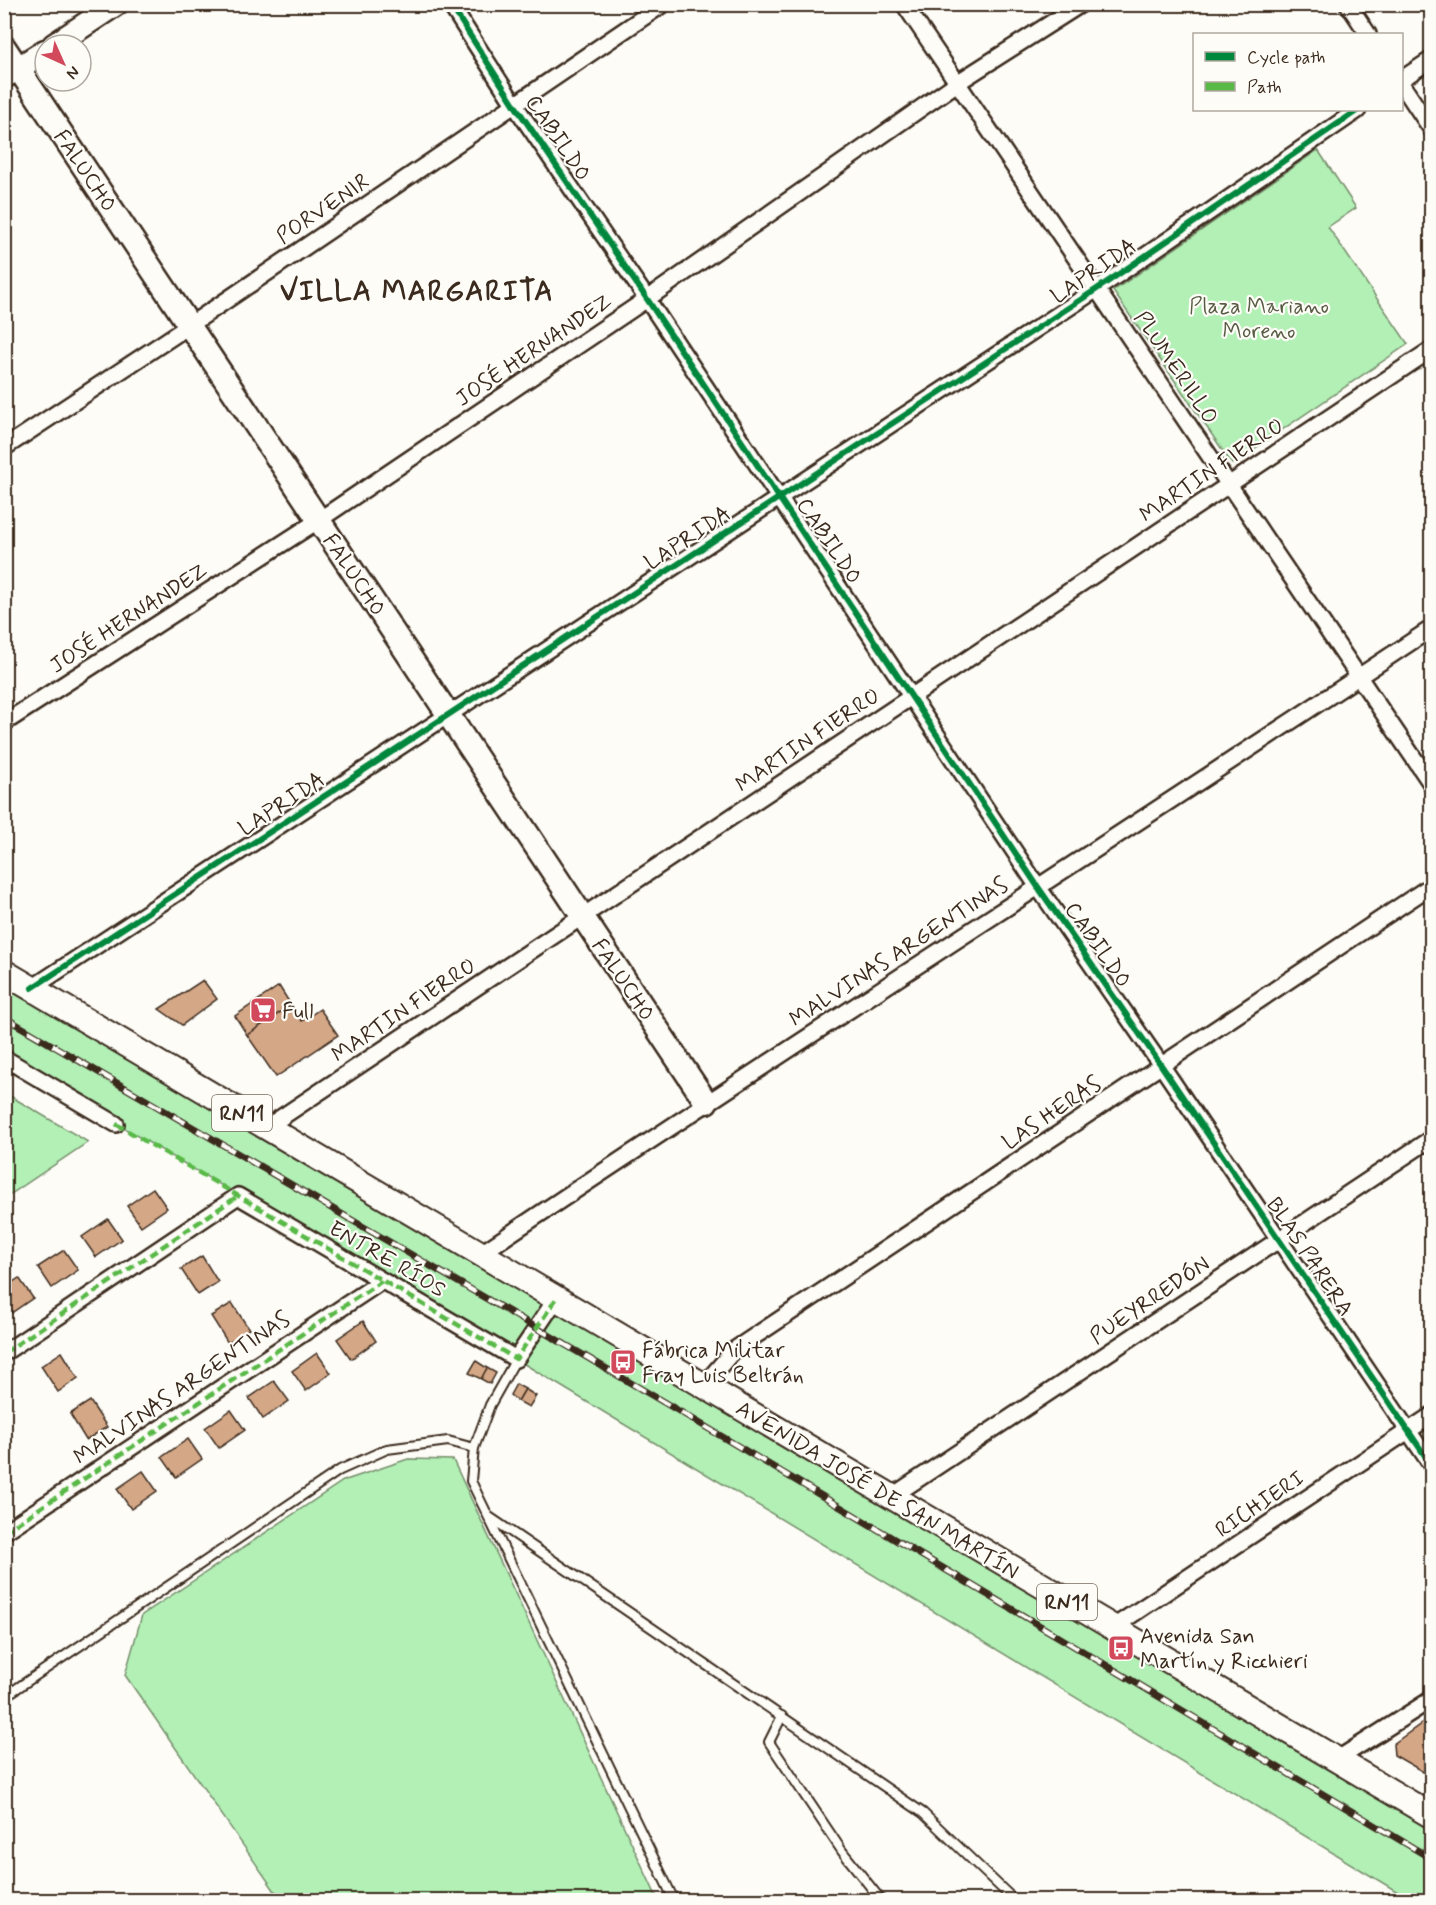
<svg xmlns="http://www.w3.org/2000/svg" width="1436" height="1905" font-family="Mynerve,sans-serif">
<rect width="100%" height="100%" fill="#fdfcf7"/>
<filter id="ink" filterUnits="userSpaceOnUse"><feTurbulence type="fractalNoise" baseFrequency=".0167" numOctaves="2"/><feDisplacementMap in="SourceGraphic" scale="12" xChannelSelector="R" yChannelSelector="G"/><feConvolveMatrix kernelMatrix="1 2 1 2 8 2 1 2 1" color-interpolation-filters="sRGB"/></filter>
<g filter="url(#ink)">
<path fill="#b2f0b6" stroke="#768d6a" stroke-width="1.5" d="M1318 150 1356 208 1328 227 1408 344 1232 464 1113 291Z
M5 972 1431 1816V1900H1411L516 1359 5 1058Z
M5 1093 88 1142 5 1198Z
M408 1459 453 1460 658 1900H281L125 1675 142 1615 343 1481Z"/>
<path fill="#d4a786" stroke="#3b2a1e" stroke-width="1.5" d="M203 980 217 999 182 1025 159 1009Z
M279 986 291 1005 247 1035 235 1016Z
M291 1005 302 1021 320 1009 338 1035 276 1077 247 1035Z
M153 1188 167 1208 141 1226 127 1206Z
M108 1219 122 1239 96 1257 82 1237Z
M64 1250 78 1270 52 1288 38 1267Z
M202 1256 218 1282 198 1295 181 1269Z
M19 1278 33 1298 7 1316 4 1313V1288Z
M232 1303 249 1329 228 1343 211 1316Z
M363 1321 376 1341 351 1359 337 1339Z
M62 1352 78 1378 58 1392 41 1366Z
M317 1353 331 1373 306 1391 292 1371Z
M476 1361 487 1368 481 1379 469 1373Z
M487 1368 496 1373 490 1384 481 1379Z
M274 1381 289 1401 263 1419 249 1398Z
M516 1384 525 1389 518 1401 510 1395Z
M525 1389 536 1396 529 1407 518 1401Z
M90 1401 107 1427 86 1440 70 1414Z
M231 1410 245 1430 219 1448 205 1428Z
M188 1439 202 1459 176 1477 162 1457Z
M143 1471 157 1491 131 1509 117 1489Z
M1432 1716V1777L1394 1755 1393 1744Z"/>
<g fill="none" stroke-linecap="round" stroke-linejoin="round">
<defs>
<path id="lane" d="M516 1359 490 1405 474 1448 471 1481 674 1900
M488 1516 923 1813 1014 1900
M4 1697 340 1470 387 1449 448 1441 474 1448
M782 1716 769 1742 842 1851 881 1900"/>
<path id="street" d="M450 4 514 104 647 299 1038 887 1161 1065 1432 1466
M904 4 1432 785
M1348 4 1368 34
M1402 79 1432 59
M1402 85 1432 130
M4 448 190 325 663 4
M4 723 319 520 647 299 957 83 1081 4
M32 988 1097 289 1358 110
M4 1058 116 1124
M267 1127 1432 349
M480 1254C795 1042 1116 839 1432 628
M4 1353 238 1196 516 1359 556 1299
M703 1386 734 1350 1432 885
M891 1497 1432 1138
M4 1532 382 1281
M1112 1628 1432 1415
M1338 1759 1432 1699"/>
<path id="secondary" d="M54 45 116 4
M4 47 706 1102
M4 77 45 51"/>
<path id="primary" d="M4 972 1432 1816"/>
</defs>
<use href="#lane" stroke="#3b2a1e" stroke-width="12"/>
<use href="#street" stroke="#3b2a1e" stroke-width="20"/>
<use href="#secondary" stroke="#3b2a1e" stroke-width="27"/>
<use href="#primary" stroke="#3b2a1e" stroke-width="28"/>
<use href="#lane" stroke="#fdfcf7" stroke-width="8"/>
<use href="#street" stroke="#fdfcf7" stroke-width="15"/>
<use href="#secondary" stroke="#fdfcf7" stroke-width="22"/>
<use href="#primary" stroke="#fdfcf7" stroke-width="24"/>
<defs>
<path id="rail" d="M4 1017 684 1414 1432 1859"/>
</defs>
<use href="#rail" stroke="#3b2a1e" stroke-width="7"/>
<use href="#rail" stroke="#fdfcf7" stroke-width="4.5" stroke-dasharray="14" stroke-linecap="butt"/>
<path stroke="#58b947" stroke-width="4.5" stroke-dasharray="9 4.5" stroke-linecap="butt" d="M116 1124 516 1359 556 1299
M4 1353 238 1196
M4 1532 382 1281"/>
<defs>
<path id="cycleway" d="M450 4 514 104 647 299 1038 887 1161 1065 1432 1466
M32 988 1097 289 1358 110"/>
</defs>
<use href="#cycleway" stroke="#fdfcf7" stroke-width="10"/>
<use href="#cycleway" stroke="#00873e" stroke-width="6"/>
</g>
</g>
<defs>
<symbol id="supermarket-square" viewBox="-11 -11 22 22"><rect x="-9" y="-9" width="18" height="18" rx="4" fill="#d1495b" stroke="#fdfcf7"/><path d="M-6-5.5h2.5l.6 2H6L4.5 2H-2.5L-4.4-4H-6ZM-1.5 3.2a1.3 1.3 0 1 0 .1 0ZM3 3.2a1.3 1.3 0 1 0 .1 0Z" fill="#fff"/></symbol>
<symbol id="bus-square" viewBox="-11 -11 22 22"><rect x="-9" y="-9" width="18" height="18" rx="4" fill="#d1495b" stroke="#fdfcf7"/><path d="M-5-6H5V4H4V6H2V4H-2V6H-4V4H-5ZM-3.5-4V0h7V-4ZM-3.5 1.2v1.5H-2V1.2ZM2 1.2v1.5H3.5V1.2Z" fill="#fff"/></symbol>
</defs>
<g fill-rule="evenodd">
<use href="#supermarket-square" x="248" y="995" width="30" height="30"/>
<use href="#bus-square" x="608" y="1347" width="30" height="30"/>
<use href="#bus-square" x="1106" y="1633" width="30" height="30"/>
</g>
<g text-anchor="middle" stroke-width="4.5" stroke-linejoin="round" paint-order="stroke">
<g fill="#fdfcf7" stroke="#75695f" stroke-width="1.5">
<rect x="212" y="1095" width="60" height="36" rx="4.5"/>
<rect x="1037" y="1584" width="60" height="36" rx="4.5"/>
</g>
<g font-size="21" font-weight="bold" fill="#3b2a1e">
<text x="242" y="1120">RN11</text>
<text x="1067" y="1609">RN11</text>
</g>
<g font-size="22" fill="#3b2a1e" stroke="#fdfcf7">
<text transform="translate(559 137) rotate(56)" y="8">CABILDO</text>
<text transform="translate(86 170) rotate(56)" y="8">FALUCHO</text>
<text transform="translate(322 208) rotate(-34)" y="8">PORVENIR</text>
<text transform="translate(1093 270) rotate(-34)" y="8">LAPRIDA</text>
<text transform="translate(533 349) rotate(-34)" y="8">JOSÉ HERNANDEZ</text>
<text transform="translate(1177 367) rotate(56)" y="8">PLUMERILLO</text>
<text transform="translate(1211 469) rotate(-34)" y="8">MARTIN FIERRO</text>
<text transform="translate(687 537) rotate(-33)" y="8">LAPRIDA</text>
<text transform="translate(830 540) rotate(56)" y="8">CABILDO</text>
<text transform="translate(355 574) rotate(56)" y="8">FALUCHO</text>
<text transform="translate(128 617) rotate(-33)" y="8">JOSÉ HERNANDEZ</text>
<text transform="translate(807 739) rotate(-34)" y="8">MARTIN FIERRO</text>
<text transform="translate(281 803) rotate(-33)" y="8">LAPRIDA</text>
<text transform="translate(1099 944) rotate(55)" y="8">CABILDO</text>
<text transform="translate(898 951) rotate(-33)" y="8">MALVINAS ARGENTINAS</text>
<text transform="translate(624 979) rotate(56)" y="8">FALUCHO</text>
<text transform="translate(403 1009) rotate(-34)" y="8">MARTIN FIERRO</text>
<text transform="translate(1051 1112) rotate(-34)" y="8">LAS HERAS</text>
<text transform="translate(1311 1256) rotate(56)" y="8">BLAS PARERA</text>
<text transform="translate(388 1258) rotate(30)" y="8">ENTRE RÍOS</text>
<text transform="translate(1149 1299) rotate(-34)" y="8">PUEYRREDÓN</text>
<text transform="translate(181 1387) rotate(-34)" y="8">MALVINAS ARGENTINAS</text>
<text transform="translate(878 1489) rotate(31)" y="8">AVENIDA JOSÉ DE SAN MARTÍN</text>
<text transform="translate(1259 1503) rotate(-34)" y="8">RICHIERI</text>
</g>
<g font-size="22" fill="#595c44" stroke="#fdfcf7">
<text x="1259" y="313">Plaza Mariano<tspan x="1259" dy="25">Moreno</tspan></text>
</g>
<g font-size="22" fill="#3b2a1e" stroke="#fdfcf7" text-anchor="start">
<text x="282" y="1018">Full</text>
<text x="642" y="1357">Fábrica Militar<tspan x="642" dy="25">Fray Luis Beltrán</tspan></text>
<text x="1140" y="1643">Avenida San<tspan x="1140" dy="25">Martín y Ricchieri</tspan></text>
</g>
<g font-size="28" font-weight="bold" letter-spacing="1.5" fill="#3b2a1e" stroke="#fdfcf7">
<text x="417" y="300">VILLA MARGARITA</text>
</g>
</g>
<rect width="1436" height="1905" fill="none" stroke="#fdfcf7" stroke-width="24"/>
<rect x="12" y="12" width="1412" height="1881" fill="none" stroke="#3b2a1e" stroke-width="2" filter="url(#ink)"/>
<rect x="1193" y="33" width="210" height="78" fill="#fdfcf7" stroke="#afa8a0" stroke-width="1.5"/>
<rect x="1205" y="52" width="30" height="9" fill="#00873e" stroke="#afa8a0" stroke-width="1.5"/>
<text x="1247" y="63" font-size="18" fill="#3b2a1e">Cycle path</text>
<rect x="1205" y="82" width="30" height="9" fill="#58b947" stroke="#afa8a0" stroke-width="1.5"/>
<text x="1247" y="93" font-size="18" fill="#3b2a1e">Path</text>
<g transform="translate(63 63) rotate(135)"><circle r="28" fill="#fdfcf7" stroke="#afa8a0" stroke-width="1.5"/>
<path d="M0-4.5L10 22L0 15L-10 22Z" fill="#d1495b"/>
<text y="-9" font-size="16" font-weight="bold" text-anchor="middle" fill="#3b2a1e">N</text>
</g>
</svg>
